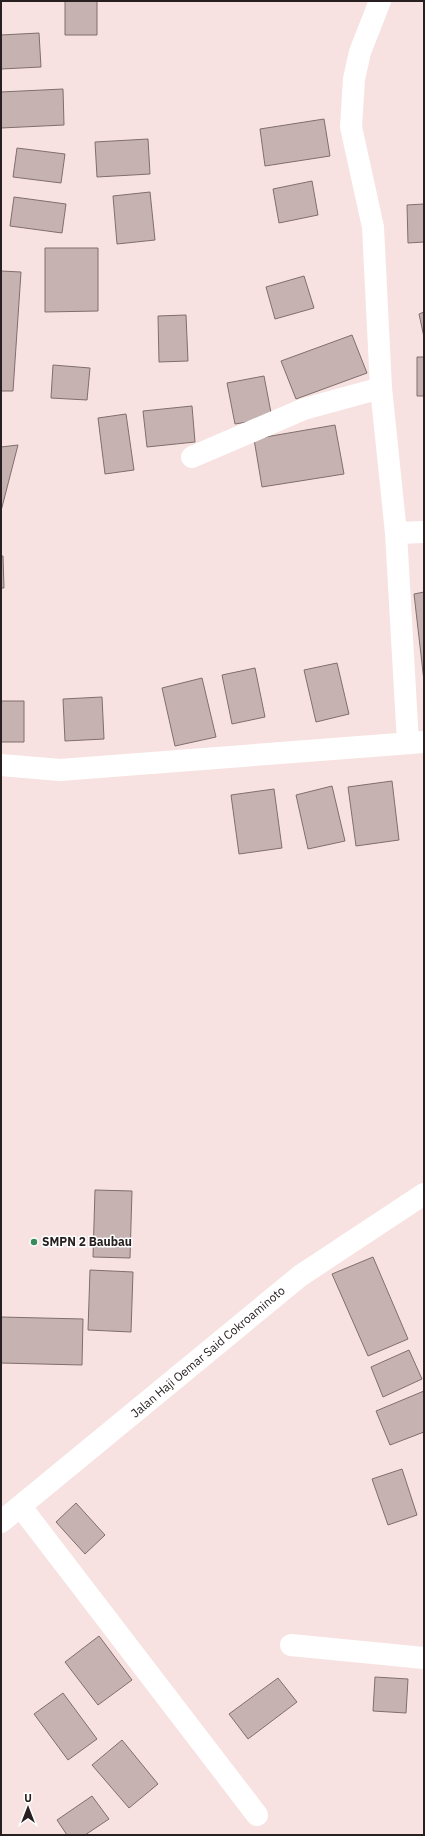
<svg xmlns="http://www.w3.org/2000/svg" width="425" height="1836" font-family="'IBM Plex Sans',sans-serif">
<rect width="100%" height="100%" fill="#f7e2e1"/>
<path fill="#c6b2b1" stroke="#806e6d" d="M65 1H97V35H65Z
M39 33 41 67 1 69V35Z
M63 89 64 125 1 128V92Z
M324 119 330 156 265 166 260 129Z
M148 139 150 174 97 177 95 142Z
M17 148 65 154 61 183 13 177Z
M312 181 318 215 279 223 273 189Z
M150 192 155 240 117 244 113 196Z
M14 197 66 204 62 233 10 226Z
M424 204V242L408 243 407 205Z
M45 248H98V311L45 312Z
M1 271 21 272 13 391H1Z
M304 276 314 308 275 319 266 287Z
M424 312V337L419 314Z
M186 315 188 361 159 362 158 316Z
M352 335 367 373 296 399 281 361Z
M417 357H424V396H417Z
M53 365 90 368 87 400 51 398Z
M264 376 272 418 235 424 227 383Z
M192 406 195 442 147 447 143 411Z
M126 414 134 470 105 474 98 418Z
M335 425 344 474 262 487 254 439Z
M18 445 1 511V447Z
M1 556H3L4 588H1Z
M424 592V681L414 594Z
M337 663 349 714 316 722 304 670Z
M255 668 265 717 232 724 222 675Z
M202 678 216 737 175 746 162 688Z
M102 697 104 739 65 741 63 699Z
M1 701H24V742H1Z
M392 781 399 840 356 846 348 787Z
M332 786 345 841 308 849 296 795Z
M274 789 282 848 239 854 231 795Z
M95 1190 132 1191 130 1258 93 1257Z
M373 1257 408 1339 368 1356 332 1274Z
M90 1270 133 1272 131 1332 88 1330Z
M1 1317 83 1319 82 1365 1 1363Z
M409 1350 422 1379 383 1397 371 1367Z
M424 1391V1432L390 1445 376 1411Z
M402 1469 417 1515 388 1525 372 1479Z
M76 1503 105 1535 85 1554 56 1522Z
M99 1636 132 1680 98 1705 65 1662Z
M375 1677 408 1679 406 1713 373 1711Z
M278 1678 297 1702 248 1739 229 1714Z
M63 1693 97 1739 68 1760 34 1714Z
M122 1740 158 1784 129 1808 92 1765Z
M92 1796 109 1819 85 1835H67L57 1820Z"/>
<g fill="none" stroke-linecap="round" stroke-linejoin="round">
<path stroke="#fff" stroke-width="22" d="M380 1 360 52 354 79 351 127 373 227 381 388 396 533 408 743
M192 457 304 409 381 388
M396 533 424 532
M1 765 60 770 424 742
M21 1507 257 1815
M1 1522 300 1276 424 1194
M291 1645 424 1658"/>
</g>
<circle fill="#3a8b5c" stroke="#fff" stroke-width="1.5" cx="34" cy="1242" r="4"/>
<g text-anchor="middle" stroke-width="3" stroke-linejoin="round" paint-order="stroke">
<g font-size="12" font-weight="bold" fill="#282020" stroke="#fff" text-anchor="start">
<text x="42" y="1246">SMPN 2 Baubau</text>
</g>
<g font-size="12" fill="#282020" stroke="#fff">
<text transform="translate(208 1352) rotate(-40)" y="4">Jalan Haji Oemar Said Cokroaminoto</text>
</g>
</g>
<rect width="425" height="1836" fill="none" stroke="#282020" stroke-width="4"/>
<g transform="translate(28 1808)" stroke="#ffffff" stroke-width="3" paint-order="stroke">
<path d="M0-3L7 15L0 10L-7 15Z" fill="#282020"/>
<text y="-6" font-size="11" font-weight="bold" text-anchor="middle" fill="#282020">U</text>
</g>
</svg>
